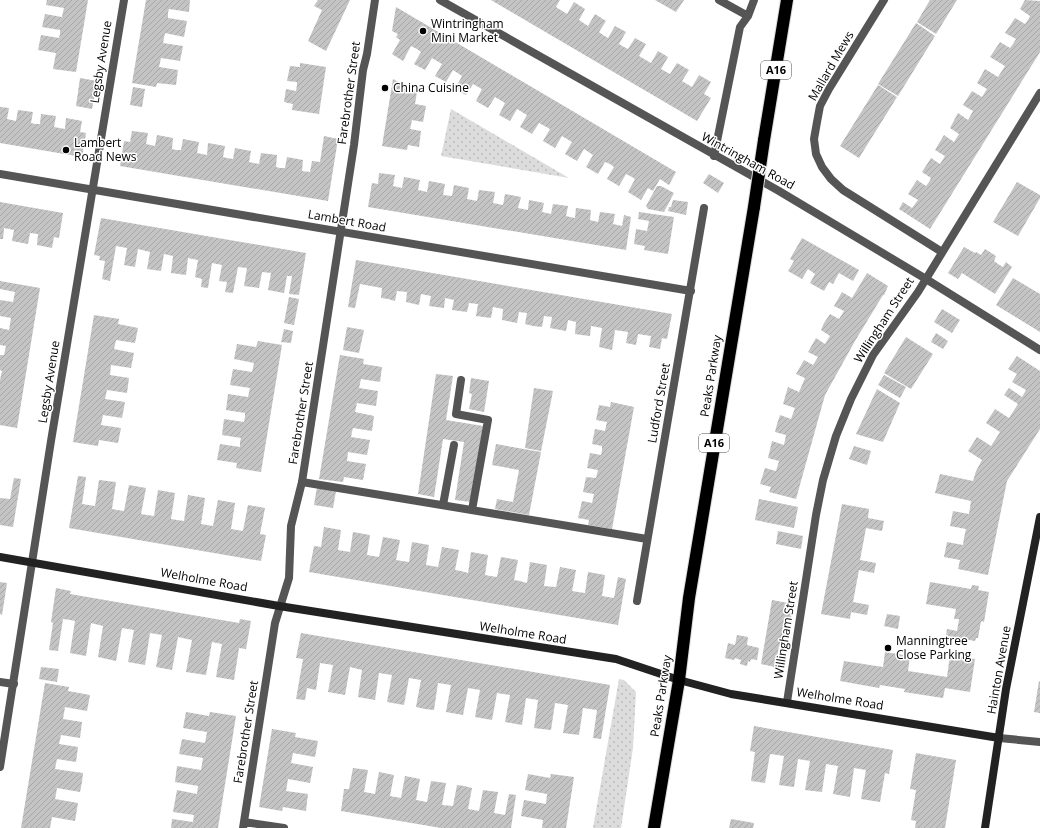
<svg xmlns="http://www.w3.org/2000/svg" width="1040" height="828" font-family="'Open Sans',sans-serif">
<defs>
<pattern id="grass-dots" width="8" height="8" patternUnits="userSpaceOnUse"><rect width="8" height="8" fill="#dcdcdc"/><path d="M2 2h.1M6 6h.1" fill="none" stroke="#bbb" stroke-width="1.8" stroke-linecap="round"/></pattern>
<pattern id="building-hatch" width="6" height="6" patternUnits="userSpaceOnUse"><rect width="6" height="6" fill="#c4c4c4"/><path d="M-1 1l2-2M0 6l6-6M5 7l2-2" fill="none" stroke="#a7a7a7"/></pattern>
</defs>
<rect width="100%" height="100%" fill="#fff"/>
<path fill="url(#grass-dots)" d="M451 109 569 178 441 156Z
M619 679 624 680 636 692 633 748 621 828H593Z"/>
<path fill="url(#building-hatch)" d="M47 0H88L76 72 53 69 56 53 38 50 41 35 59 38 60 34V30L42 27 45 14 62 17 63 12 64 8 46 5Z
M146 0H190L189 12 169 9 168 13V18L187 21 184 37 165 33 163 43 183 46 180 61 161 58 159 67 178 70 176 85 157 83 156 87 132 83Z
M318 0H350L326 51 308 41 322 10 314 6Z
M491 0H560L556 7 567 14 574 2 585 9 579 20 588 26 595 14 606 21 599 32 603 35 608 38 615 26 626 32 619 44 624 47 628 49 635 38 646 44 639 56 651 63 658 51 668 57 661 69 670 74 677 63 689 70 682 81 692 87 699 75 711 82 704 94 711 98 697 121Z
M655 0H684L676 12Z
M930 0H957L936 34 917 22Z
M1025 0 1040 1V52L930 229 899 209 903 202 912 208 918 200 908 194 917 180 926 186 929 182 931 178 922 172 931 158 940 164 945 156 935 150 944 135 954 142 959 134 950 128 958 113 968 120 973 111 963 105 972 91 982 97 987 89 977 83 985 69 998 77 1005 66 990 57 1000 42 1010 48 1013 44 1016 39 1005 33 1015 18 1025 24 1028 20 1030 16 1020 9Z
M396 7 676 172 669 185 660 179 653 191 648 188 641 200 628 192 635 179 632 177 626 174 619 186 607 179 614 167 610 164 605 162 598 174 586 167 593 155 584 149 577 161 565 154 572 142 562 136 555 148 543 141 550 129 539 123 532 134 520 127 527 115 517 109 510 121 499 115 505 103 495 97 488 108 476 101 482 89 480 88 473 84 466 95 455 89 462 76 453 70 446 82 435 76 442 64 432 58 425 70 414 64 421 52 417 49 411 46 403 61 392 54 400 40 396 37 398 34 392 31Z
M916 23 935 36 898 96 878 84Z
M300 63 326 67 319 114 292 110 293 104 284 102 286 89 296 91 297 85V82L287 81 290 66 300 67Z
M80 78 97 81 92 109 76 106Z
M393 79 417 92 415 104 426 106 423 122 412 120 410 129 421 131 419 147 408 145 407 150 382 146Z
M878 85 897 97 859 158 840 146Z
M133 87 145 89 142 107 130 105Z
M0 107 9 108 7 119 16 121 18 110 33 112 31 123 35 124H40L41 114 56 116 54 127 65 129 66 118 82 121 80 132 86 133 82 157 0 143Z
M132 131 148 133 146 144 155 146 157 135 173 138 172 149 176 150H181L183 139 199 142 197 153 207 155 208 143 225 146 223 157 227 158 233 159 235 148 251 151 249 162 259 164 261 153 277 155 276 167 280 168H285L287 157 303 160 302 171 310 172 312 161 320 162 324 136 338 139 328 201 120 166 124 141 130 142Z
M379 173 395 175 393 186 402 188 404 177 420 180 418 190 423 191 427 192 429 181 445 184 443 195 452 196 454 185 469 188 467 199 477 201 479 190 495 192 493 203 503 205 505 194 521 197 518 208 528 210 529 200 544 203 542 212 551 214 553 204 568 206 566 216 570 217 575 218 576 208 591 210 590 220 598 222 600 212 615 214 613 224 622 226 624 215 631 217 626 250 368 207 372 183 378 184Z
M709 174 724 183 718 193 703 183Z
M1017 182 1040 195V198L1018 236 993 222Z
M657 186H661L674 193 664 212 648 209 646 206Z
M673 200 688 202 686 215 668 211 669 207H671Z
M0 202 63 213 59 238 54 237 52 248 37 245 38 234 30 233 28 244 12 241 14 230 4 228 3 239H0Z
M639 212 674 217 668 254 644 250 645 246 634 244 636 229 647 231 649 221 638 219Z
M101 218 306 253 299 295 289 294 292 276H287L284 293 268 290 271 273 262 272 259 288 244 286 247 268 238 267 233 293 225 292 227 282 219 281 222 265 212 263 208 288 201 287 202 279 195 277 198 260 188 258 186 275 171 273 173 256 164 254 161 271 147 269 150 252 138 249 135 267 124 265 127 248 116 246 110 281 102 279 105 261 99 260 100 256 94 255Z
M802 238 859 270 853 281 839 273 833 284 829 282 824 291 810 283 815 274 808 269 802 279 788 271 794 261 790 259Z
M964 247 975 253 976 252 981 255 985 249 996 256 994 261 998 264 1003 267 1006 262 1012 267 995 294 962 273 958 279 948 273Z
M356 260 672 314 667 339 662 338 660 349 649 347 651 336 638 334 636 345 626 343 628 332 615 330 612 350 599 347 602 328 591 326 590 336 582 335 575 334 576 322 568 320 566 331 550 328 552 317 544 316 542 327 533 326 525 324 527 313 519 312 517 323 502 320 503 309 493 307 491 318 476 316 478 304 469 303 467 312 452 310 454 300 445 298 444 308 436 307 429 306 431 296 421 294 419 305 406 302 407 292 397 291 395 301 388 299 381 298 382 288 360 284 355 308 348 307Z
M867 273 888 286 884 295H883L855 341 825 395 796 499 769 492 771 487 760 484 765 468 776 471 779 461 768 458 772 441 784 445 786 435 775 432 777 424 780 415 791 419 795 408 783 404 788 387 799 392 805 378 796 374 804 360 813 365 818 357 808 352 816 338 825 344 830 336 821 330 824 323 830 314 839 319 844 311 834 306 842 292 852 298Z
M1013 278 1040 294V332L996 305Z
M0 281 40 288 17 428 0 425V380L2 371 0 370V355H4L6 346 0 345V328L9 330 11 318 0 316V300L13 302 15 292 0 289Z
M289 297 299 299 294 325 284 323Z
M942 309 960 320 952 333 934 322Z
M94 315 119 319 118 324 138 328 135 343 116 340 115 345 114 349 134 353 131 368 111 365 110 375 129 378 127 393 107 390 105 399 125 402 122 418 103 415 101 425 121 428 118 443 99 440 98 446 73 442Z
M347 327 364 330 359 353 343 350Z
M284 329 293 331 291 343 281 342Z
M936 333 948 341 943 349 931 342Z
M906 337 933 354 911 389 884 373Z
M258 341 282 345 261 472 236 468 237 463 217 460 220 444 240 447V442L241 438 222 435 224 419 244 422 245 417V413L226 410 228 394 248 397 250 388 230 385 233 369 252 372 254 363 234 359 237 344 256 347Z
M340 355 364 359 363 364 382 367 380 382 361 379 359 388 378 391 376 406 357 403 355 412 374 416 372 431 353 428 352 432 351 437 370 440 367 455 348 452 347 461 366 464 363 480 344 477 343 482 319 479Z
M1017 356 1040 371V429L1007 481 988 575 958 569 960 560 944 557 947 542 963 545 964 538 966 529 950 526 953 511 969 514 971 501 935 493 940 474 973 481 976 471 982 460 968 451 977 437 991 446 1000 432 986 423 995 409 1009 418 1018 404 1004 395 1009 388 1022 397 1026 390 1012 382 1017 374 1008 369Z
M436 374 453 376 446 420 483 426 471 502 455 500 464 442 443 439 434 497 418 494Z
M884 375 906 387 900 398 878 385Z
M471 378 489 381 484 412 469 409 472 394 469 393Z
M534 388 553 391 541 451 525 448Z
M877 389 900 403 883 442 856 434Z
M611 402 634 407 612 529 588 525 589 520 578 518 582 501 592 503 594 494 583 492 586 477 596 478 598 470 587 468 590 453 601 455 602 450V446L592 444 595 429 605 431 606 426 607 422 596 420 599 405 610 407Z
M496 444 541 452 529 515 495 509 497 499 513 502 519 470 492 465Z
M854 446 871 451 867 465 849 459Z
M78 476 86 477 82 504 95 506 99 480 116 482 112 509 117 510 124 511 129 485 146 488 141 514 147 515 154 516 158 490 175 493 171 519 177 520 184 521 188 495 205 498 201 524 213 526 218 500 235 503 231 529 243 531 248 505 265 508 260 534 266 535 261 561 69 528Z
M14 478 21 479 13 527 0 525V498L10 499Z
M317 487 336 491 333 508 314 505Z
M759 499 798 507 794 528 755 520Z
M842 504 869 509 868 518 884 521 882 531 866 528 860 560 876 563 874 573 859 570 853 602 869 605 867 615 851 612 850 619 821 614Z
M324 527 341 530 338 550 350 552 353 532 370 535 367 555 379 557 383 537 400 540 396 560 402 561 409 562 412 542 429 545 426 565 438 567 442 547 459 550 455 570 461 571 468 573 471 552 488 555 485 575 490 576 497 577 501 557 518 560 514 580 520 581 527 583 530 562 547 565 544 586 556 587 560 567 576 570 572 591 578 592 585 593 588 572 605 575 602 596 614 598 618 577 626 579 618 625 309 572 314 546 321 547Z
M778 531 803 536 801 549 776 544Z
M0 582 7 583 2 615 0 614Z
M930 582 971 589 972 585 979 586 978 590 989 592 984 622 981 621 978 638H976L975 641 946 636 947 629 957 631 959 619H954L956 609 926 604Z
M56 588 71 591 70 594 239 623 240 619 251 621 246 649 239 648 234 680 216 677 222 644 212 642 206 675 186 672 192 640 178 637 172 670 156 667 162 635 150 633 145 665 128 662 134 630 122 628 116 661 98 657 103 626 91 623 86 656 70 653 75 621 70 620 63 619 58 651 49 650 53 623 51 622Z
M772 600 793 604 791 618 785 617 782 631 786 632 784 647 779 646 775 667 761 664Z
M887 614 900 616 898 629 884 626Z
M301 633 610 685 601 739 593 738 597 710 583 708 579 735 563 733 568 705 555 703 551 730 542 729 534 728 538 700 526 698 522 725 505 722 510 695 497 693 492 720 475 717 480 690 468 688 463 715 446 712 451 685 438 683 434 710 425 709 416 707 421 680 409 678 404 705 387 702 392 675 379 673 375 700 358 697 362 670 350 667 345 695 328 692 333 665 320 663 316 690 307 688 305 700 296 699 303 659 296 658Z
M737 635 748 637 747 645 759 648 757 660 751 659 750 662 748 661 747 666 740 664 741 660 735 658 734 660 725 658 728 643 735 645Z
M885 652 910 656 908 671 947 677 950 655 975 659 970 692 945 688 943 698 904 692 905 689 880 685 879 688 840 681 844 661 883 667Z
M41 667 59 669 57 682 39 679Z
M1039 681 1040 682V713L1034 712Z
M45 683 69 687 68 691 90 695 87 711 65 707 63 719 82 722 80 738 61 735 59 744 78 747 76 762 57 759 55 769 83 773 82 782 80 792 57 788 56 794 55 799 78 803 75 821 52 817 50 828H21Z
M186 712 209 716 210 712 236 716 218 828H171L172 819 193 822 194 815 173 812 177 790 197 794 198 786 175 782 177 766 201 770 203 758 179 754 182 739 205 743 207 732 183 728Z
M754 726 893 750 889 774 885 773 880 802 861 799 866 770 854 768 850 797 833 794 838 766 826 764 822 792 805 790 810 761 798 759 794 787 779 785 784 756 778 755 770 754 765 783 751 781 755 752 750 751Z
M272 729 296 733 295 737 318 741 315 757 293 753 291 763 313 767 310 783 288 779 286 791 308 794 306 811 283 807 282 811 259 807Z
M916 753 956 760 945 828H915L916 821 911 820 916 790 910 789Z
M353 768 368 770 364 792 370 793 375 794 379 772 394 775 390 796 401 798 405 776 420 779 416 800 427 802 431 781 446 783 442 805 453 806 457 785 464 786 472 788 468 809 479 811 483 790 490 791 498 792 494 813 505 815 509 794 516 795 511 828H441L341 811 344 789H349Z
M528 774 550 778 551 774 574 777 566 828H542L543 820 521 816 524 800 546 804 547 794 525 790Z
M731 819 754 823 753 828H729Z"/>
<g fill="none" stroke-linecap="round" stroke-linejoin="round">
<defs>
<path id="highway" d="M764 140 787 0
M654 828 679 680 689 598 754 207"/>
</defs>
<use href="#highway" stroke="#dbdbdb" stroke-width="14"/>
<path stroke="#555" stroke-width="8" d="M719 0 748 16
M714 156 740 27 748 16 754 0
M461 380 456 414 488 420 472 510
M302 482 647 539
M443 505 454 445
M0 682 14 684"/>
<path stroke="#555" stroke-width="8" d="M440 0 779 191 926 279 1040 350
M884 0 829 89 820 106 817 122 814 139 816 154 822 167 831 179 843 190 942 252
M0 174 691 291
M637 601 704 208
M787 702 816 515 823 480 836 436 851 399 873 355 918 292 1040 93
M999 738 1040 742
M0 767 51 441 124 0
M244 822 284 828
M243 828 275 623 289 578 291 526 302 482 354 145 363 70 367 54 375 0"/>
<path stroke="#222" stroke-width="8" d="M0 557 279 606 616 659 679 680 731 694 999 738
M985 828 1006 689 1040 517"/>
<use href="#highway" stroke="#000" stroke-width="12"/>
<defs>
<path id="highway-bridge" d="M754 207 764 140"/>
</defs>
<use href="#highway-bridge" stroke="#dbdbdb" stroke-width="14" stroke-linecap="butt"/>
<use href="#highway-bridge" stroke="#000" stroke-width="12"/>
</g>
<g fill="#000" stroke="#fff" stroke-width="1.5">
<circle cx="423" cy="31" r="4"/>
<circle cx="385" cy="88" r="4"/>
<circle cx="66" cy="150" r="4"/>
<circle cx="888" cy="648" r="4"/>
</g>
<g text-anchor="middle" stroke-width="3" stroke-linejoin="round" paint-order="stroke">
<g fill="#fff" stroke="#4c4c4c" stroke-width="1">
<rect x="761" y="61" width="30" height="18" rx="3"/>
<rect x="699" y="434" width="30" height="18" rx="3"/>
</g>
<g font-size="11" font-weight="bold" fill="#000">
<text x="776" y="74">A16</text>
<text x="714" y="447">A16</text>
</g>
<g font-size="12" fill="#000" stroke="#fff" text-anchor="start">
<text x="431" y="28">Wintringham<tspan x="431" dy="14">Mini Market</tspan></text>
<text x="393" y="92">China Cuisine</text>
<text x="74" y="147">Lambert<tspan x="74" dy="14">Road News</tspan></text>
<text x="896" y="645">Manningtree<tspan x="896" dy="14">Close Parking</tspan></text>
</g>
<g font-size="12" fill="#000" stroke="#fff">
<text transform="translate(101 62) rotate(-81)" y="4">Legsby Avenue</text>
<text transform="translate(831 66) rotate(-60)" y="4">Mallard Mews</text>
<text transform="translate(349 93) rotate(-82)" y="4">Farebrother Street</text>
<text transform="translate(748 161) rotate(29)" y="4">Wintringham Road</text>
<text transform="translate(347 221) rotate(10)" y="4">Lambert Road</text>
<text transform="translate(884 320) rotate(-57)" y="4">Willingham Street</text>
<text transform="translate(711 376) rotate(-81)" y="4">Peaks Parkway</text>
<text transform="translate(49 382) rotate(-81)" y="4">Legsby Avenue</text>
<text transform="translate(659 403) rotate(-80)" y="4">Ludford Street</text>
<text transform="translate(301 413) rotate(-81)" y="4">Farebrother Street</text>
<text transform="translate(204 580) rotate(10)" y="4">Welholme Road</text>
<text transform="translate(786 630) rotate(-81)" y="4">Willingham Street</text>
<text transform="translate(523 633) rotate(9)" y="4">Welholme Road</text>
<text transform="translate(999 670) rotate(-80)" y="4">Hainton Avenue</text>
<text transform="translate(661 696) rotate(-81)" y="4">Peaks Parkway</text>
<text transform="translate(840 699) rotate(9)" y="4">Welholme Road</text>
<text transform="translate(246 732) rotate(-81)" y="4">Farebrother Street</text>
</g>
</g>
</svg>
